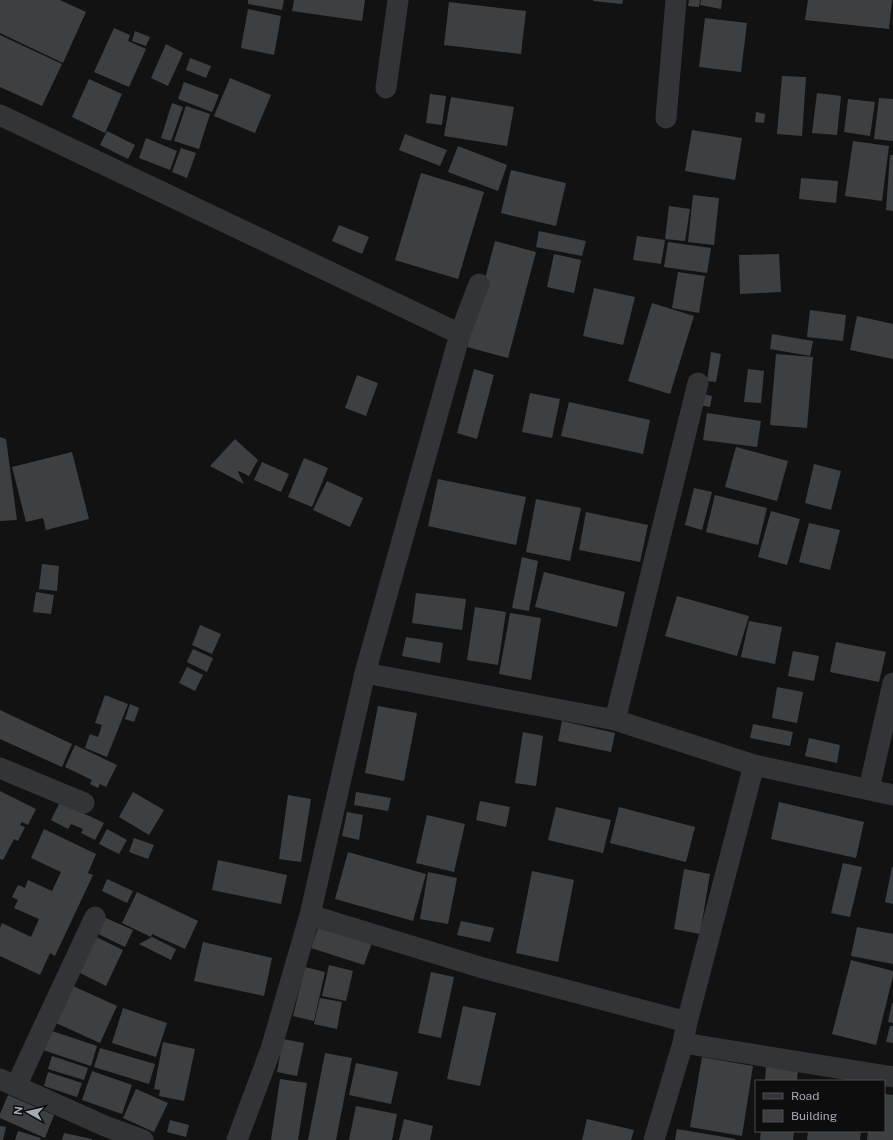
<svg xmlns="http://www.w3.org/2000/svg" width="893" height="1140" font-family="'Public Sans',sans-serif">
<rect width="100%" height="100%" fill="#121213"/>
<path fill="#3d4043" d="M0 0H60L86 12 63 63 0 33Z
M248 0H284L282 10 248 4Z
M294 0H365L362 21 292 11Z
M593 0H623L622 4 593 1Z
M689 0H700L699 7 688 6Z
M701 0H722L721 9 700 5Z
M808 0H892L889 29 805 20Z
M449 2 526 11 521 54 444 45Z
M248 9 281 16 274 55 241 48Z
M705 18 747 23 741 72 699 67Z
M114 28 130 35 128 41 146 49 129 87 94 72Z
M135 31 150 37 146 46 132 41Z
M0 35 62 64 42 106 0 87Z
M166 44 183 53 168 86 151 78Z
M190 58 211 66 206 78 186 70Z
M782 76 806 77 802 136 777 134Z
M230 78 271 95 255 133 214 116Z
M89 79 122 94 105 133 72 117Z
M184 82 219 95 212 112 178 99Z
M817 93 841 96 837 135 812 133Z
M430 94 446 96 442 125 426 123Z
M451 97 514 107 507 146 444 136Z
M879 98 893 99V141L874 139Z
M848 99 875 102 870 136 844 132Z
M172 103 183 107 171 141 161 138Z
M186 106 210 114 199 149 174 141Z
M756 112 765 114 764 123 755 122Z
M692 130 742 138 735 180 685 171Z
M107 131 135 145 128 159 100 145Z
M405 134 447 150 440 166 399 150Z
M146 138 177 151 170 170 139 158Z
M853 141 889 146 882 201 845 196Z
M458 146 507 165 498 191 448 172Z
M181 148 196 153 187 178 172 172Z
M890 155H893V211L886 210Z
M511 170 566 183 556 226 501 213Z
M421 173 484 192 458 279 395 260Z
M801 178 838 181 836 203 799 199Z
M693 195 719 198 714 245 688 242Z
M669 206 690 209 685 241 665 239Z
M339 225 369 237 362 254 332 241Z
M539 231 586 241 582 256 536 247Z
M637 236 665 240 661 264 633 260Z
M495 241 536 252 508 358 467 347Z
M668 242 711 248 707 273 664 267Z
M554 254 581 260 574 293 547 287Z
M779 254 781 292 740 294 739 255Z
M678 272 705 276 699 313 672 308Z
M594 288 635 297 623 345 583 336Z
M652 303 694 316 670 394 628 381Z
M810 310 846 315 843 341 807 337Z
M857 316 893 324V359L850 350Z
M772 334 813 341 810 356 770 349Z
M711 352 721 354 716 382 707 381Z
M776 354 813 357 807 428 770 425Z
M474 369 494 375 477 439 457 433Z
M748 369 764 371 761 403 744 402Z
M357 375 378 383 366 416 345 408Z
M530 393 560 399 552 438 522 432Z
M703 394 712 396 710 407 700 405Z
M569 402 650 420 643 454 561 436Z
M707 413 761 421 757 447 703 440Z
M0 437 6 439 17 520 0 521Z
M235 439 258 460 249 476 239 471 238 472 244 484 210 466Z
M736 447 788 461 777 501 725 487Z
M72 452 89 519 46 530 43 518 26 522 12 467Z
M304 458 328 468 312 507 288 497Z
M262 462 289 474 281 492 254 480Z
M814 464 841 471 831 510 805 503Z
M438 479 526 497 516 545 428 526Z
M327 481 363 498 350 527 313 510Z
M694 488 712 492 702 530 685 525Z
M715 495 767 508 758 545 706 532Z
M536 499 581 508 570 561 526 552Z
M771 511 800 519 787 565 758 557Z
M586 512 648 525 640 562 579 550Z
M809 523 840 530 830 570 799 562Z
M522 557 538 561 529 611 512 608Z
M42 564 59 566 57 591 39 589Z
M544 572 625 592 617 627 535 607Z
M36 592 54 595 51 614 33 612Z
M416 593 466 599 462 630 412 623Z
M677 596 749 616 737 656 665 636Z
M475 607 506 612 498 665 467 660Z
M510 613 541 618 531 680 499 674Z
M749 621 782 627 775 664 741 657Z
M200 625 221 634 212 654 192 645Z
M406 637 443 643 440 663 402 656Z
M836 642 886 652 879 682 830 672Z
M193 649 213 658 207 672 187 662Z
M793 651 819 656 814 681 788 676Z
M187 667 203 675 195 691 179 683Z
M777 687 803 692 797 723 772 718Z
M105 695 128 704 107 757 85 748 90 734 98 737 102 725 95 723Z
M130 704 139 708 134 722 125 719Z
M378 706 417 713 404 781 365 773Z
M0 710 72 744 62 767 0 739Z
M562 721 615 733 611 752 558 741Z
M753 724 793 732 790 746 750 738Z
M523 732 543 736 536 786 515 783Z
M809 738 840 745 837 763 805 756Z
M75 745 117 765 106 787 100 784 98 788 90 784 92 780 65 767Z
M0 791 36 809 28 825 22 822 20 825 25 827 18 841 14 839 3 860 0 859Z
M133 792 164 810 149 835 119 817Z
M356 792 391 798 388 811 354 805Z
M288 795 311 799 301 862 279 859Z
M480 801 510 807 506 827 476 820Z
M60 802 104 823 95 840 81 833 83 829 71 824 68 829 51 820Z
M779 802 864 822 856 858 771 839Z
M556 807 611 820 603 853 548 840Z
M619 807 695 827 686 862 610 843Z
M347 812 363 815 359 840 342 836Z
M427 815 465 824 454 872 416 863Z
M44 829 96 854 88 873 93 875 55 956 50 953 40 975 0 956V928L2 923 31 937 39 919 14 908 18 900 12 897 18 885 25 888 28 880 52 891 61 872 31 858Z
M107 829 127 840 119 854 99 844Z
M134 838 154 845 148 859 129 852Z
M348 852 426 874 413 921 335 899Z
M218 860 287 875 281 904 212 890Z
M843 863 862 867 850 917 831 913Z
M892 867H893V904L885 902Z
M684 869 710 874 700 934 674 929Z
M532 871 574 880 558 962 516 953Z
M428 872 457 878 448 924 420 919Z
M107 879 133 891 127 903 102 891Z
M137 892 198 921 185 949 152 934 151 937 122 923Z
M99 915 133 930 125 947 92 931Z
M461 921 494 928 490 942 457 935Z
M320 922 373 940 364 965 311 948Z
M857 927 893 934V964L851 956Z
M90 934 123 950 106 986 74 970Z
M152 937 176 949 171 960 139 944Z
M203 942 272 958 264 996 194 981Z
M851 960 893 971V976L876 1045 832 1034Z
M329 965 353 971 346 1001 322 996Z
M305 967 325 972 314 1021 293 1016Z
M431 972 454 977 441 1038 418 1033Z
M73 986 117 1006 100 1043 56 1023Z
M320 998 342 1002 337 1029 314 1024Z
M892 1003H893V1023L888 1022Z
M463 1006 496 1013 480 1086 447 1079Z
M123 1008 167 1023 156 1057 112 1043Z
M890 1026H893V1043L886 1042Z
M49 1030 97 1046 91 1066 43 1050Z
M283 1039 304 1043 297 1076 277 1072Z
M163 1042 195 1049 184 1101 159 1096 160 1090 154 1089Z
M100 1048 155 1064 149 1084 94 1067Z
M325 1053 352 1058 336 1140H308Z
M52 1056 88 1068 84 1080 48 1069Z
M702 1057 753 1066 742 1136 690 1127Z
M356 1063 398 1072 391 1104 349 1095Z
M766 1066 798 1068 797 1081H765Z
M92 1071 132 1085 122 1114 82 1100Z
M48 1072 82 1083 77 1097 44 1086Z
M280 1079 307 1083 298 1140H271Z
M136 1089 168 1103 154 1132 123 1118Z
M884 1094 893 1095V1140H867L868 1131H884Z
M8 1095 54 1115 45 1138 0 1118V1114Z
M356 1106 397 1114 392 1140H349Z
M404 1119 433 1126 430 1140H399Z
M587 1119 634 1130 631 1140H582Z
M170 1120 189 1125 186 1137 167 1132Z
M0 1126 6 1127 3 1140H0Z
M677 1129 736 1139 735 1140H675Z
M18 1131 41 1138 40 1140H15Z
M761 1131H794L793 1140H760Z
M808 1131H861L860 1140H807Z
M64 1133 92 1139V1140H62Z"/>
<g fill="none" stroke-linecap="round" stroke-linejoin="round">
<path stroke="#323438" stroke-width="21" d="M386 88 398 0
M0 115 460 334 479 284
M666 118 676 0
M365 673 615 720 754 765 893 795
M615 720 698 383
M0 768 84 803
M869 789 893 683
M310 915 483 968 687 1022
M683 1043 893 1077
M0 1079 105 1126 143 1140
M16 1086 95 917
M237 1140 271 1049 310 915 365 673 460 334
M654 1140 683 1043 687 1022 754 765"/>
</g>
<rect x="755" y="1080" width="130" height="52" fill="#0d0d0e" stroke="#494c51"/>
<rect x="763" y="1093" width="20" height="6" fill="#323438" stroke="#494c51"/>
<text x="791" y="1100" font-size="12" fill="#a2aab5">Road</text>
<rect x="763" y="1110" width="20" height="12" fill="#3d4043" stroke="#494c51"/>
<text x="791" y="1120" font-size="12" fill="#a2aab5">Building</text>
<g transform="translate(28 1112) rotate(278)" stroke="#0d0d0e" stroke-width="3" paint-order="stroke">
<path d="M0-3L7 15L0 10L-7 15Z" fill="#a2aab5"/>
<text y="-6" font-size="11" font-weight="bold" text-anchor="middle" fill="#a2aab5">N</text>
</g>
</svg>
